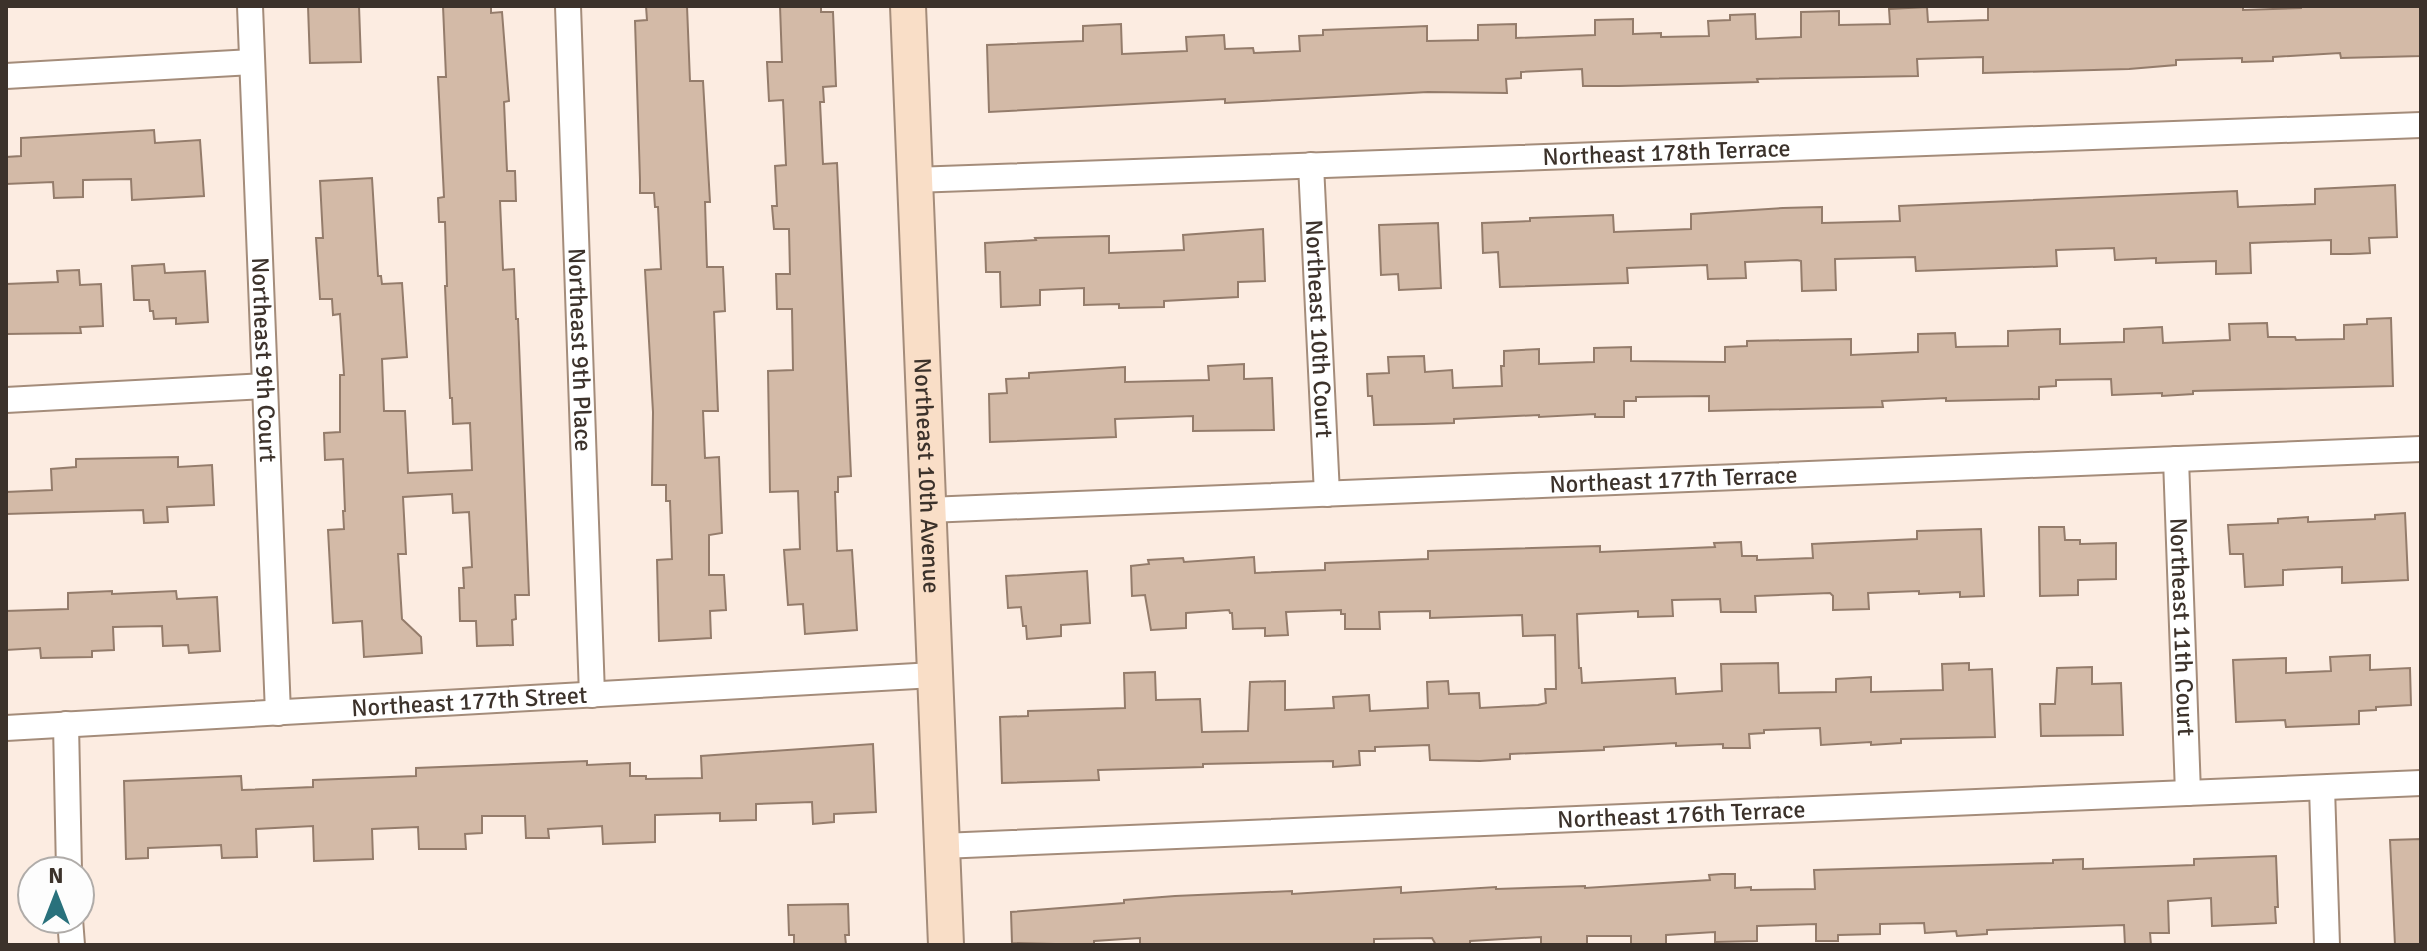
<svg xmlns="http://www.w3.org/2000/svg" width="2427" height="951" font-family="Signika,sans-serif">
<rect width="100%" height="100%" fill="#fcece1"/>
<path fill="#d3baa7" stroke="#947c6b" stroke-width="2" d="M308 6H359L361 62 310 63Z
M443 6H491V13L502 12 509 101 504 102 507 171H515L516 201H500L503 270 514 269 516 319H518L529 595H515L516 619 512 620 513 645 477 646 476 621H460L459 588H464L463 568 472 567 469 512 453 513 452 494 403 497 406 554H398L402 619 421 637 422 653 364 657 362 621 333 623 328 530 344 529 343 511H345L343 459 325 460 324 433 340 432V375H344L340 314 333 315 332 299H320L316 238H323L320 181 372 178 378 276H381L382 284 402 283 407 357 382 359 384 411H405L408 473 472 470 470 423 453 424 452 398H450L445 286H447L445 222H439L438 198 444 197 438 77H446Z
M646 6H687L690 81H703L710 202H705L707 267H723L725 311 714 312 718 411H703L705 458 719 457 722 533 709 535V575H724L726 610 710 611 711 638 659 641 657 560 672 559 670 501H666V485H652L653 412 645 270 661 269 658 207H655L654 193H640V180L635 21 647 20Z
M780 6H821V12H833L836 86 823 87 824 102H820L823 164 837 163 851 476 838 477V492H835L837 551 852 550 857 630 805 634 803 604 788 605 784 550 800 549 798 491 770 492 768 371 793 370 792 309H777L776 274H790L789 229H774L773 218 772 206H777L775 166 786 165 783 100 769 101 767 62H782Z
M1988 6H2243V10L2301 8V6H2421V56L2341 58 2340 53 2273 57V61L2242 62V58L2176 60V65L2129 69 1983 73V57L1917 59 1918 76 1757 79 1758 82 1619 86H1583L1582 69 1521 72V78L1506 79 1507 93 1428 92 1225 103V99L989 112 987 45 1083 41V26L1121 24 1122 54 1187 51 1186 37 1224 35 1225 49 1253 48 1254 53 1300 51 1299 36 1323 35V30L1427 26V41L1478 40V25L1516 24V38L1595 35V20L1633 19V34L1661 33V37L1709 36 1708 21 1730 20V15L1755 14 1756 39 1801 37V12L1839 11V25L1890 24 1889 9 1927 7 1928 22 1988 20Z
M154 130 155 143 200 140 204 196 132 200 131 179 83 180V197L54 198 53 182 6 184V157L21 156V138Z
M2395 185 2397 237 2369 238 2370 253 2350 254H2331V240L2250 243 2251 273 2216 274V261L2156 263V258L2115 260 2114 248 2056 250 2057 266 1916 271 1915 257 1835 259 1836 290 1802 291 1801 261 1797 260 1745 262 1746 278 1708 279 1707 265 1627 268 1628 283 1500 287 1498 252 1483 253 1482 223 1530 221V218L1613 215 1614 232 1691 229V214L1783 208 1822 207V223L1900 221 1899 206 2237 191 2238 207 2315 204V189Z
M1438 223 1441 288 1399 290 1398 274 1381 275 1379 225Z
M1263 229 1265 281 1238 282V297L1164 301V307L1119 308V304L1084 305V288L1040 290V305L1001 307 1000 272H986L985 243 1036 240 1035 238 1109 236V253L1184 250 1183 235Z
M164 264 165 273 205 271 208 322 176 324V318L154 319 153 311H150L149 300H134L132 266Z
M79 270 80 285 101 284 103 326 80 327 81 333 6 334V284L58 282 57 271Z
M2391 318 2393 386 2193 391V394L2162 396V393L2112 395 2111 379 2056 380V386L2039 387V399L1946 401V398L1882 401 1883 407 1709 411V396L1636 397V401H1624V417H1595V414L1539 417V415L1454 419V423L1424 424 1374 425 1372 396H1368L1367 374 1389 373 1388 357 1424 356 1425 372 1452 370 1453 388 1502 386 1501 366H1504V351L1539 349V364L1594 362V348L1631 347V361L1725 362V347L1747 346V341L1851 339V355L1918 352V334L1955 333 1956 347 2008 346V331L2060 329V344L2124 342V329L2162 327 2163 343 2230 340 2229 324 2267 323 2268 337H2295L2296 340 2344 339V325L2367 324V319Z
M1244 364V379L1272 378 1274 430 1193 431V416L1115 419 1116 437 990 442 989 394 1007 393 1006 379 1029 378V373L1125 367V382L1209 380 1208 366Z
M178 457V467L212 465 214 505 167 507 168 522 144 523 143 510 6 514V492L52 490 51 469 76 467V459Z
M2405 513 2408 580 2342 583V567L2283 570V585L2245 587 2243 554H2230L2228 525 2278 523V519L2308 517V522L2375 519V515Z
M2039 527H2064L2065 540H2080V544L2116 543V579L2078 580V595L2040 596Z
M1981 529 1984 596 1960 597V592L1919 594V591L1868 593 1869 609 1833 610V596L1830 593 1755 596 1756 612H1721L1720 599 1672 600 1673 616 1638 617V611L1577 614 1579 668H1581L1582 683 1675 678 1676 694 1722 691 1721 664 1778 663 1779 693 1836 692V679L1871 677V692L1943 690 1942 664 1969 663V670L1992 669 1995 737 1901 739V743L1871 745V742L1821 745 1820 728 1764 730V733L1749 734 1750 748H1723V744L1676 746V743L1604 747V750L1510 754V759L1480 761 1430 760 1429 745 1375 747V751H1359L1360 765 1333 767V761L1203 764V767L1098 770 1099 780 1002 783 1000 717 1028 716V711L1125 708 1124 673 1155 672 1156 700 1200 699 1202 732 1248 731 1250 682 1285 681V710L1334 708 1333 697 1369 695 1370 711 1428 708 1427 682 1448 681 1449 694 1479 693 1480 708 1538 705 1546 703 1545 689H1556L1555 635 1523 636 1522 615 1430 618V611L1379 612 1380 629H1345V614H1341V610L1286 612 1288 635 1265 636V628L1233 629 1232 613H1230L1229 610 1186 613V628L1151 630 1145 595 1132 596 1131 566 1149 564 1148 560 1183 558 1184 562 1254 557 1255 573 1325 570V563L1428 559V551L1600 546V552L1715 547 1714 543 1741 542 1742 556H1757V560L1813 558 1812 544 1917 539V531Z
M1087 571 1090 623 1061 625V636L1027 639 1026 626H1023L1021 607 1008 608 1006 576Z
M112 591V594L176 591 177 599 217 597 220 651 189 653 188 645 163 646 162 626 113 627 114 650 92 651V657L41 658 40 648 6 650V611L68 609V593Z
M2370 655V670L2410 668 2411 705 2376 707V710L2359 711V724L2286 727 2285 720 2236 722 2233 660 2286 658V673L2331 671 2330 657Z
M2092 667V684L2121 683 2123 735 2041 736 2040 704H2055L2057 668Z
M873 744 876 812 834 814V822L813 824 812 802 756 804V820L720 821V813L655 815V842L603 844 602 826 548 829 549 838H526L525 816H482V833L465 834 466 849H419L418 827 372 829 373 859 314 861 313 826 256 829 257 857 222 858 221 845 148 848V858L126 859 124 781 241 776 242 790 313 787V780L416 776V768L587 761V765L630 763V776H646V779L702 778 701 756Z
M2421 839V945H2395L2390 840Z
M2276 856 2278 907H2275L2276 923 2212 926 2211 898 2168 901 2169 933H2150L2151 945H2125L2124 925 1987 930V934L1957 936 1956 931 1925 933 1924 923 1880 924V934L1838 935V941H1816V924L1757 926V941L1715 942V932L1666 935V945H1631V936H1587V945H1541V937L1470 941V945H1436L1432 938 1374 939V945H1140V938L1094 941V945L1012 943 1011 912 1124 903V900L1175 896 1292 891V894L1401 887V893L1496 887V889L1585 886V888L1710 880 1709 875 1722 874H1735V888L1751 887V890L1815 889 1814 870 2053 863V860L2083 859V869L2194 865V859Z
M848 904 849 935H845L846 945H794V935H789L788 905Z"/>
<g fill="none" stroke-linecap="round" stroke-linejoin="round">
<defs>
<g id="street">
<path id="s1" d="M250 6 278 713"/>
<path id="s2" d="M568 6 592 695"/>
<path d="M6 76 252 62"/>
<path id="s3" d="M1311 165 1327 494"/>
<path id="s4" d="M913 180 2421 125"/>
<path d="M6 400 265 386"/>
<path id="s5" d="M2176 459 2188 793"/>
<path id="s6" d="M928 510 2421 449"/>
<path d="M66 724 69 871"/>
<path id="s7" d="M6 728 934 675"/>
<path d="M2322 788 2327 945"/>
<path id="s8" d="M942 846 2421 783"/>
<path d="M70 919 72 945"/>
</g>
<g id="secondary">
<path id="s9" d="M908 6 946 945"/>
</g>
</defs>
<use href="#street" stroke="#a48c7a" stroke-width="28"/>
<use href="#secondary" stroke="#a48c7a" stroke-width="38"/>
<use href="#street" stroke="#fff" stroke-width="24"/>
<use href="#secondary" stroke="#f9dec7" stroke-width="34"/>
</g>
<g text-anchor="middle" stroke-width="7" stroke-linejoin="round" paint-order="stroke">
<g font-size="24" fill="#3c322b" stroke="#fdfdfd">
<text dy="8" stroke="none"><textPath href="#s4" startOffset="754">Northeast 178th Terrace</textPath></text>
<text dy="8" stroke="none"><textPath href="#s3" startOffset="164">Northeast 10th Court</textPath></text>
<text dy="8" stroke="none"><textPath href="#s2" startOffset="344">Northeast 9th Place</textPath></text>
<text dy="8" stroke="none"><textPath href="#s1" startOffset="354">Northeast 9th Court</textPath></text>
<text dy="8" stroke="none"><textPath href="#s9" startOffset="470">Northeast 10th Avenue</textPath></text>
<text dy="8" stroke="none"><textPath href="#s6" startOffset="746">Northeast 177th Terrace</textPath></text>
<text dy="8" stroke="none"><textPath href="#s5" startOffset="168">Northeast 11th Court</textPath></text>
<text dy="8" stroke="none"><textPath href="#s7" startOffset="464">Northeast 177th Street</textPath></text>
<text dy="8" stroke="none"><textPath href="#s8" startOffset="740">Northeast 176th Terrace</textPath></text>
</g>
</g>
<rect width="2427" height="951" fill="none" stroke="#3c322b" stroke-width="16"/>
<g transform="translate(56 895)"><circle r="38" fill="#fdfdfd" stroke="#b0aca9" stroke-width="2"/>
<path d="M0-6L14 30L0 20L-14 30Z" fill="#29717c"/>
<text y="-12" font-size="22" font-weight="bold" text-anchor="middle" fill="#3c322b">N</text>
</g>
</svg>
